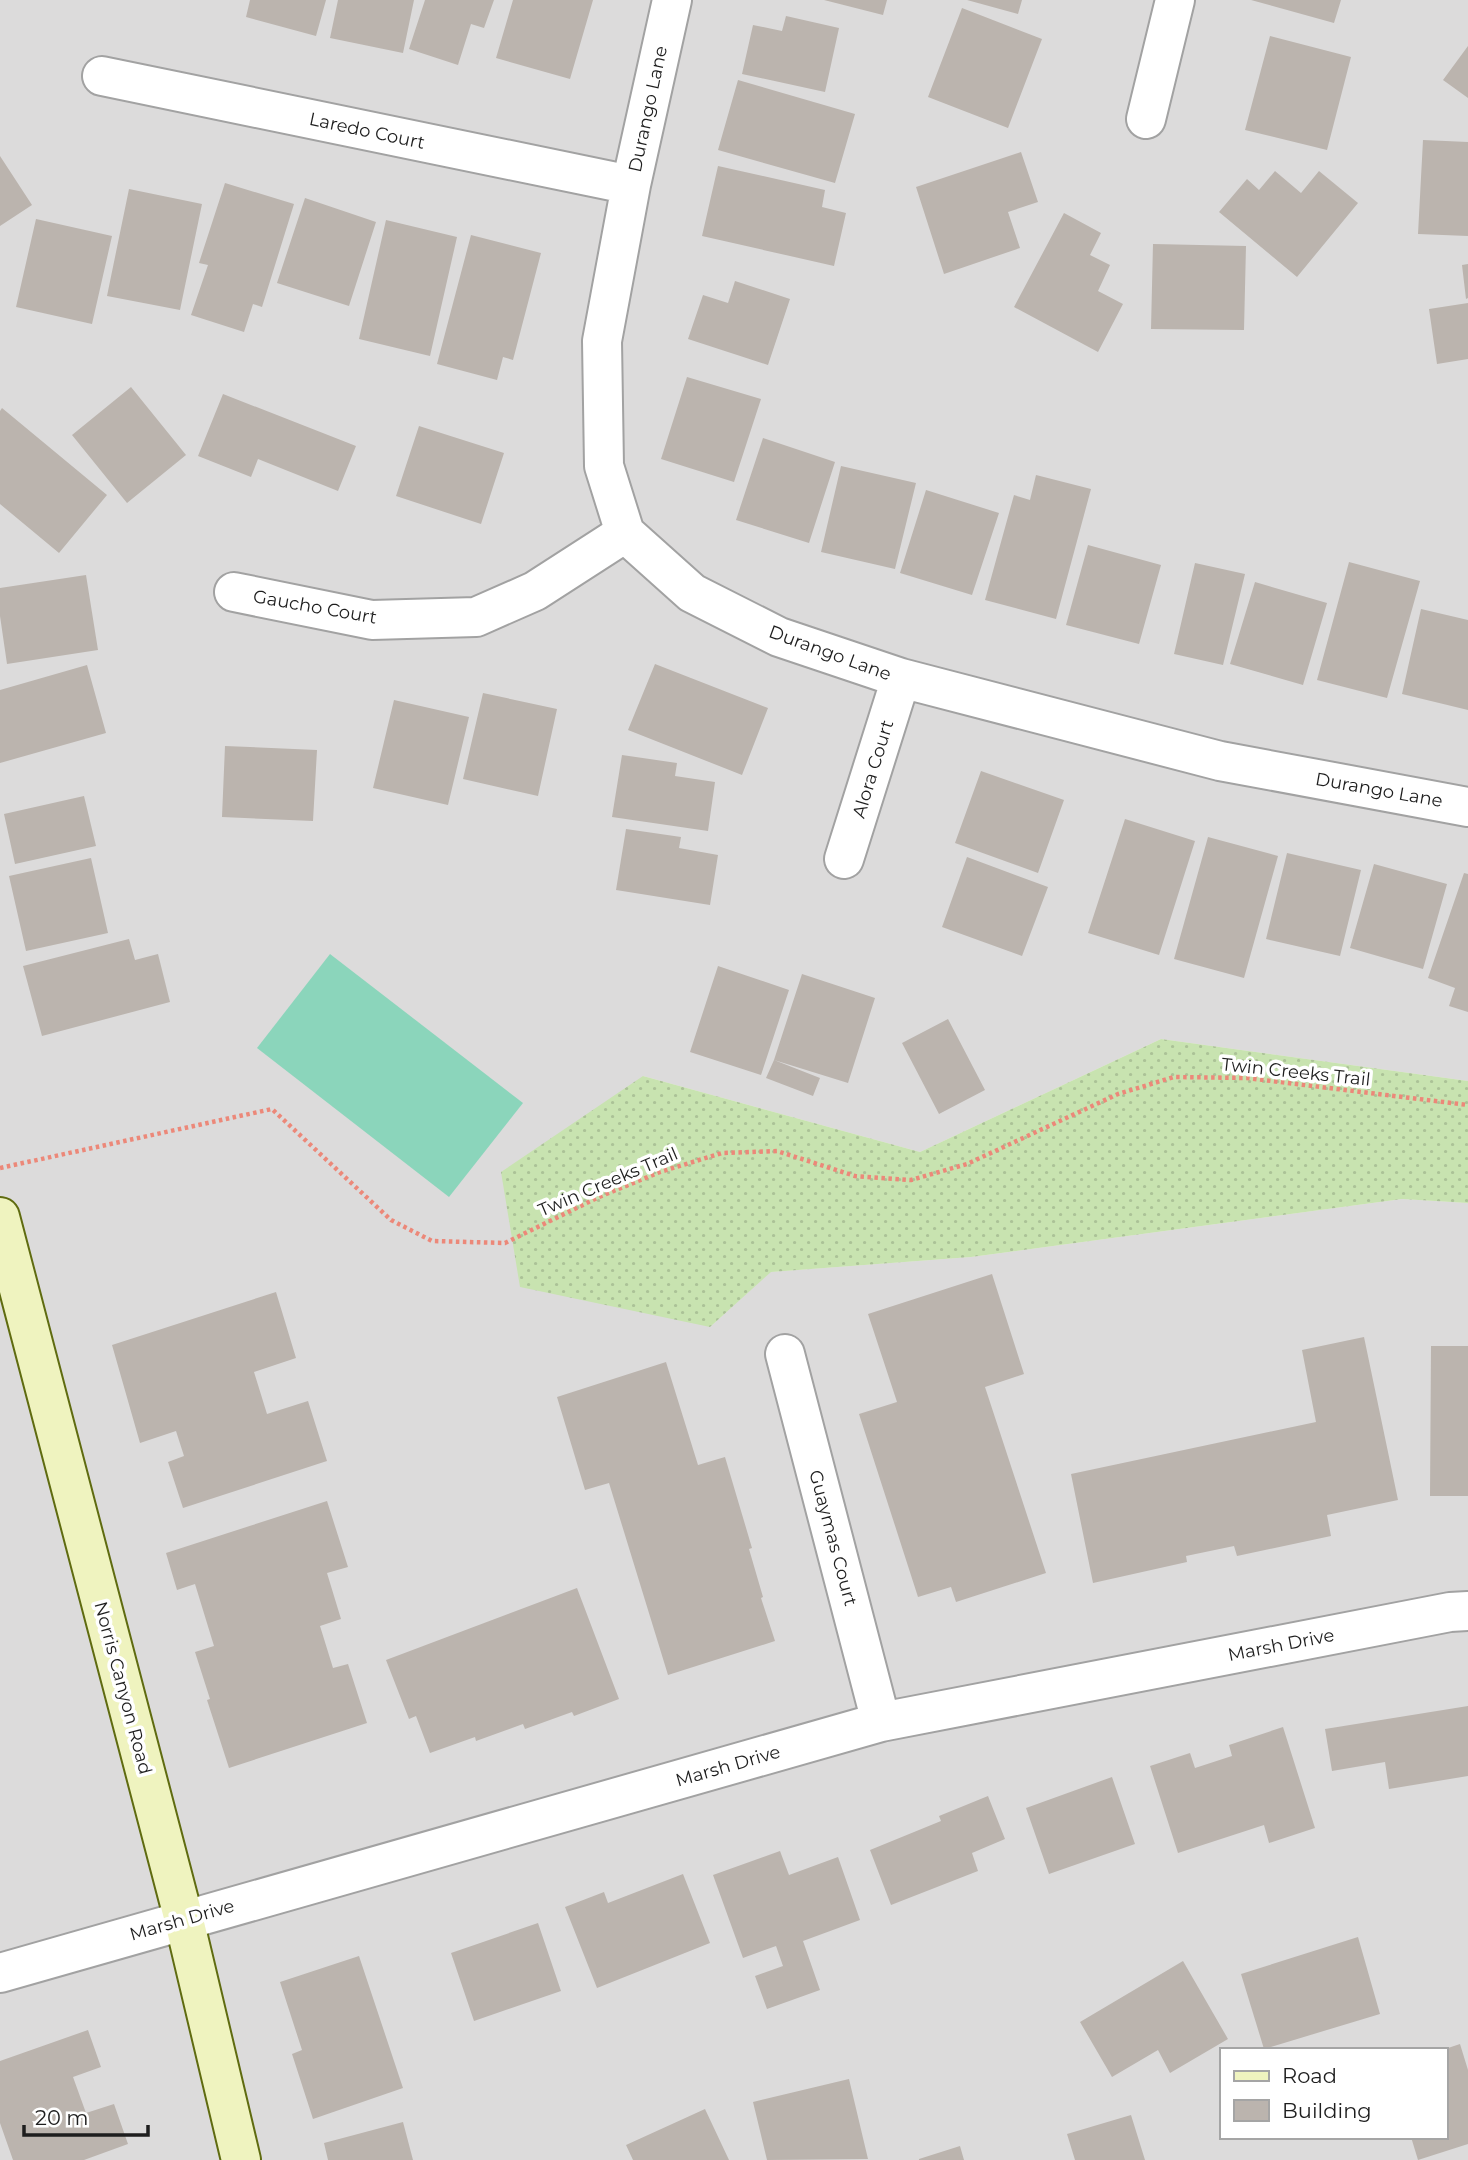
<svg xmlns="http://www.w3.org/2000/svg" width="1468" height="2160" font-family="Montserrat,sans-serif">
<defs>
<pattern id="grass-dots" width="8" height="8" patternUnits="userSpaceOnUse" patternTransform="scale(1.75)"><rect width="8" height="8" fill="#c8e3b0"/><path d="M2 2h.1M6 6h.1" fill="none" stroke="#abc297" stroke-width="1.8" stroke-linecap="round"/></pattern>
</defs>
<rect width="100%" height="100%" fill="#eeece5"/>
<path fill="#dcdbdb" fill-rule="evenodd" d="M0 0H1468V1081L1161 1039 920 1152 643 1076 710 1327 770 1272 971 1257 1402 1199 1468 1203V2160H0ZM1221 2050H1445V2137H1221Z"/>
<path fill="url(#grass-dots)" d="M1161 1039 1468 1081V1203L1402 1199 971 1257 771 1272 710 1327 520 1287 501 1172 643 1076 920 1152Z"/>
<path fill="#8bd5bb" d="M330 954 523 1103 449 1197 257 1048Z"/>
<path fill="#bbb4ae" d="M250 0H326L316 36 246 17Z
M338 0H414L403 53 330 38Z
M425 0H494L484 28 471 24 458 65 409 49Z
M513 0H593L570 79 496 58Z
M824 0H887L883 15Z
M967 0H1022L1018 14Z
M1251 0H1341L1334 23Z
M962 8 1042 39 1008 128 928 97Z
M786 16 839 28 825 92 742 74 753 25 782 31Z
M1270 36 1351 57 1327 150 1245 130Z
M1468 46V98L1443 80Z
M738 80 855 114 835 183 718 150Z
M1423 140 1468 142V236L1418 234Z
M1021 152 1038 202 1008 212 1020 248 944 274 916 187Z
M0 156 32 205 0 226Z
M718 166 825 190 822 207 846 213 834 266 702 236Z
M1275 171 1301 193 1319 171 1358 203 1297 277 1219 212 1247 179 1259 190Z
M225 183 294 204 262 307 253 304 244 332 191 315 208 265 199 263Z
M129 189 202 204 180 310 107 296Z
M305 198 376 222 349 306 277 283Z
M1064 213 1101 233 1090 255 1110 265 1098 291 1123 304 1098 352 1014 307Z
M36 219 112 236 92 324 16 307Z
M386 220 457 237 430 356 359 339Z
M471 235 541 253 513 360 503 357 497 380 437 364Z
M1153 244 1246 246 1244 330 1151 329Z
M1468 264V298L1466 299 1462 265Z
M735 281 790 299 768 365 688 339 703 295 728 303Z
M1468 303V359L1437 364 1429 309Z
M687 377 761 399 734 482 661 459Z
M131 387 186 455 127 503 72 435Z
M223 394 356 446 338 491 258 459 251 477 198 456Z
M2 408 107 495 59 553 0 504V411Z
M419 426 504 453 481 524 396 496Z
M763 438 835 462 809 543 736 520Z
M841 466 916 483 895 569 821 552Z
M1036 475 1091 489 1056 619 985 600 1014 495 1030 500Z
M926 490 999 513 972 595 900 573Z
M1088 545 1161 565 1139 644 1066 625Z
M1349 562 1420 581 1387 698 1317 680Z
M1195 563 1245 574 1223 665 1174 654Z
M86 575 98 650 7 664 0 616V588Z
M1255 582 1327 603 1303 685 1230 664Z
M1421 609 1468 620V710L1402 694Z
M655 664 768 708 742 775 628 730Z
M87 665 106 733 0 763V690Z
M483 693 557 709 538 796 463 779Z
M394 700 469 717 448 805 373 788Z
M225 746 317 750 313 821 222 817Z
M622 755 677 763 675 776 715 782 708 831 612 817Z
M981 771 1064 800 1038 873 955 843Z
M84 796 96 846 15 864 4 814Z
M1125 819 1195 841 1159 955 1088 933Z
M626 829 681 837 679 848 718 855 710 905 616 890Z
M1208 837 1278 856 1244 978 1174 959Z
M1287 853 1361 870 1340 956 1266 939Z
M967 857 1048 887 1022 956 942 927Z
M91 858 108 933 26 951 9 876Z
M1374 864 1447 884 1423 969 1350 948Z
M1464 873 1468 874V1012L1449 1006 1455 988 1428 978Z
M129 939 135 960 158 954 170 1002 42 1036 23 966Z
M718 966 789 990 761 1075 690 1052Z
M802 974 875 998 848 1083 774 1060Z
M948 1019 985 1090 939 1114 902 1043Z
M774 1060 820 1078 813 1096 766 1078Z
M992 1274 1024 1374 985 1387 1046 1573 956 1602 951 1587 918 1597 859 1414 897 1402 868 1314Z
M276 1292 296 1358 254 1372 267 1414 308 1401 327 1461 183 1508 168 1462 184 1456 176 1431 140 1443 112 1345Z
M1364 1337 1398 1500 1327 1515 1331 1536 1237 1556 1234 1546 1186 1556 1187 1562 1093 1583 1071 1474 1316 1422 1302 1350Z
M1431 1346H1468V1496H1430Z
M666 1362 698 1465 725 1457 752 1548 749 1549 763 1597 761 1598 775 1641 668 1675 609 1483 585 1490 557 1397Z
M327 1501 348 1567 327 1573 341 1619 320 1626 333 1668 348 1664 367 1723 229 1768 207 1700 210 1699 195 1652 214 1646 195 1584 177 1590 166 1553Z
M577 1588 619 1699 574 1716 572 1712 525 1729 523 1724 476 1741 475 1737 430 1753 416 1716 409 1719 386 1660Z
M1468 1706V1776L1389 1789 1385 1762 1332 1771 1325 1729Z
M1283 1727 1315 1828 1269 1843 1264 1825 1178 1853 1150 1766 1190 1753 1195 1768 1232 1756 1229 1745Z
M1112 1777 1135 1844 1049 1874 1026 1808Z
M988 1796 1005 1839 972 1853 978 1871 891 1905 870 1850 941 1821 939 1816Z
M780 1851 789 1875 838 1857 860 1920 803 1941 820 1990 767 2009 755 1976 783 1966 776 1946 743 1958 713 1875Z
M683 1874 710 1943 597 1988 565 1907 604 1892 608 1903Z
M538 1923 561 1991 474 2021 451 1953Z
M1358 1937 1380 2014 1264 2049 1241 1974Z
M359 1956 403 2088 313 2119 292 2054 302 2050 280 1982Z
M1183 1961 1228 2039 1170 2073 1158 2050 1112 2077 1080 2022Z
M88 2030 101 2067 73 2077 86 2113 114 2104 128 2144 84 2160H13L0 2123V2061Z
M1460 2044 1468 2070V2144L1418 2160 1411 2137H1445V2049Z
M849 2079 868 2159 767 2160 753 2102Z
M705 2109 729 2160H633L626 2145Z
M1131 2115 1145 2160H1075L1067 2134Z
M403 2122 413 2160H328L324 2143Z
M960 2146 964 2160H919V2159Z"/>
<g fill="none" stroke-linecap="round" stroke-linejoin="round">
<defs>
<path id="street" d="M672 0 631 185 602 341 604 466 625 533 692 593 779 637 901 678 1220 761 1468 807
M102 76 631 185
M1146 119 1175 0
M234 592 372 620 476 617 535 591 625 533
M844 859 901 678
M785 1354 881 1722
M0 1973 881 1722 1450 1612 1468 1611"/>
<path id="secondary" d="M0 1217 184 1920 241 2160"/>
</defs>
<use href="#street" stroke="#a2a2a2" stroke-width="42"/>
<use href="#secondary" stroke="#5f6b10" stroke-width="42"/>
<path stroke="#ec8879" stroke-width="4.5" stroke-dasharray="3.5 3.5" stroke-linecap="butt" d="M0 1168 272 1109 391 1220 432 1241 505 1243 599 1197 660 1172 722 1153 777 1151 855 1176 911 1180 967 1164 1118 1094 1174 1077 1247 1078 1468 1105"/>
<use href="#street" stroke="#fff" stroke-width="38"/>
<use href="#secondary" stroke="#eff3bf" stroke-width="38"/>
</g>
<g text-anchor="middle" stroke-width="7" stroke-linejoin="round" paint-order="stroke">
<g font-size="18" fill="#1e1e1e" stroke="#fff">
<text transform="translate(648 109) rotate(-78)" y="6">Durango Lane</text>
<text transform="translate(367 131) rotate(12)" y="6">Laredo Court</text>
<text transform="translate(315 607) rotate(10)" y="6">Gaucho Court</text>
<text transform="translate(830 653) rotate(20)" y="6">Durango Lane</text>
<text transform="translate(873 769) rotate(-73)" y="6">Alora Court</text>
<text transform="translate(1379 790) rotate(10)" y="6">Durango Lane</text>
<text transform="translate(1296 1072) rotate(6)" y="6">Twin Creeks Trail</text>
<text transform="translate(608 1182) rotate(-23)" y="6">Twin Creeks Trail</text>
<text transform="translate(833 1538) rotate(75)" y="6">Guaymas Court</text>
<text transform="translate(1281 1645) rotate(-11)" y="6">Marsh Drive</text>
<text transform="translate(123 1688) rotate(75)" y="6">Norris Canyon Road</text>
<text transform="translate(728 1766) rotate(-16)" y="6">Marsh Drive</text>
<text transform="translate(182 1920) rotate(-16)" y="6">Marsh Drive</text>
</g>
</g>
<rect x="1220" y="2048" width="228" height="91" fill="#ffffff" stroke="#a5a5a5" stroke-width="2"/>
<rect x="1234" y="2071" width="35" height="10" fill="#eff3bf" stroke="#a5a5a5" stroke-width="2"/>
<text x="1282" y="2083" font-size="21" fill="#1e1e1e">Road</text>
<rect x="1234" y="2100" width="35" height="21" fill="#bbb4ae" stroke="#a5a5a5" stroke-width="2"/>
<text x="1282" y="2118" font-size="21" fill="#1e1e1e">Building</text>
<path d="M24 2125v10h124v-10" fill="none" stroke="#1e1e1e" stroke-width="3.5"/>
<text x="35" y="2125" font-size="21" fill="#1e1e1e" stroke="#ffffff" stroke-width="5" paint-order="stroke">20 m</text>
</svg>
